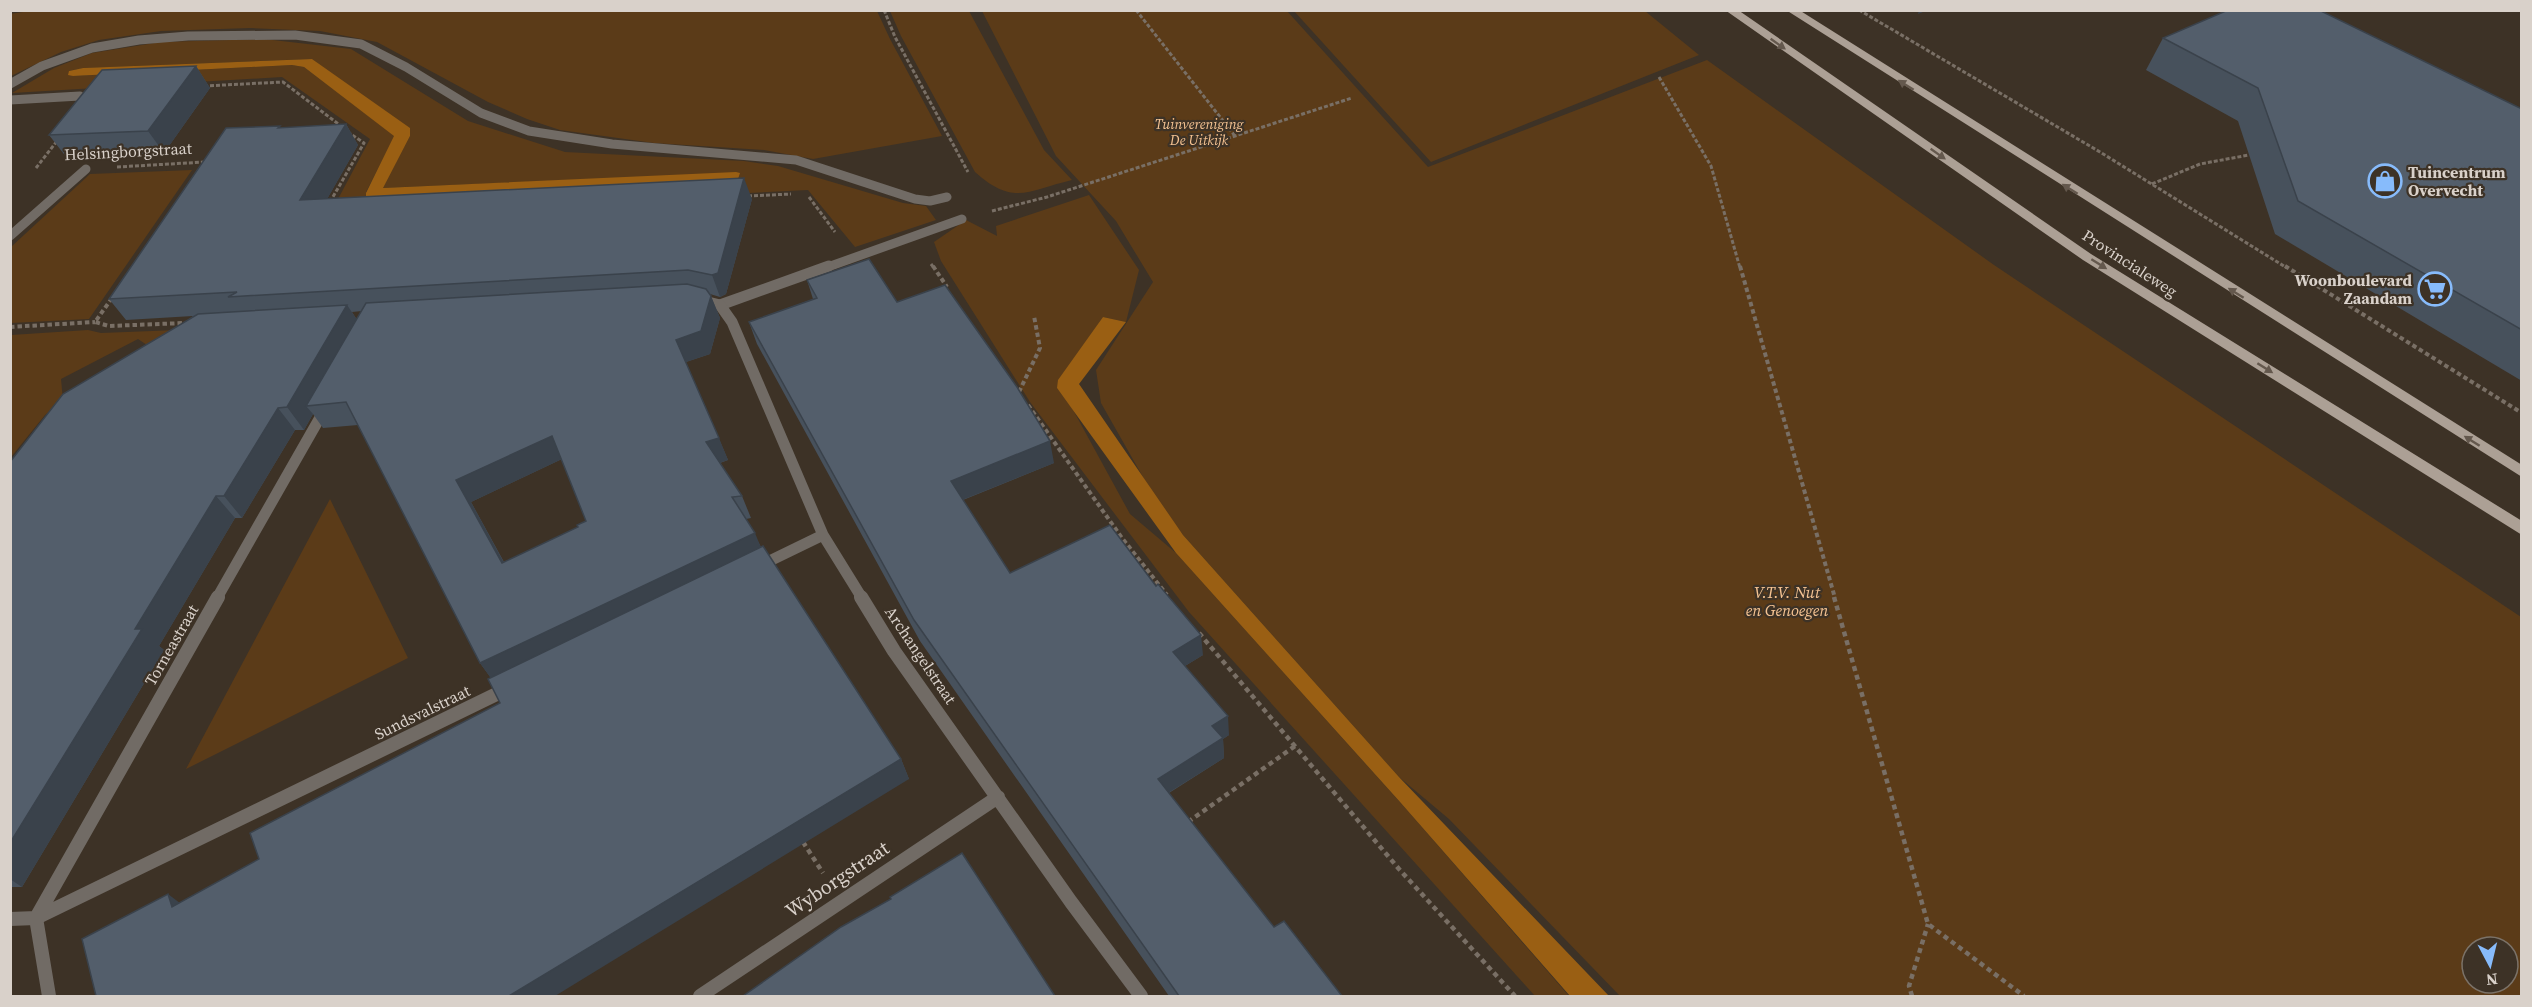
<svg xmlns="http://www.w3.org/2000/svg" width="2532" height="1007" font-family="'Source Serif 4',serif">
<rect width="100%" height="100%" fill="#3d3226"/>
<path fill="#5b3b18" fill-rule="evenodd" d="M36 10 877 11 890 39 942 136 813 159 764 150 654 143 560 130 527 119 488 102 377 42 320 31 250 28 161 31 99 40 61 52 11 76 10 14Z
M890 11H969L1044 150 1072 180C1029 190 1014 207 975 172L901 36Z
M982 11H1287L1428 167 1707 60 1994 265 2521 617V996H1620L1449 819 1399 777 1183 535 1156 500 1101 403 1096 370 1153 282 1116 221 1056 156ZM2472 947H2508V983H2472Z
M1294 11H1645L1699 55 1431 162Z
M264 39 351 49 468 121 565 152 744 161 778 166 903 203 926 206 936 220 855 247 808 190 330 214 370 139 282 77 12 93 54 68 92 53 161 42ZM312 59 410 136 382 188 739 173 366 192 395 136 304 67 292 65 73 76 69 71 83 68Z
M192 170 89 319 11 323V247L90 174Z
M1089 195 1139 270 1126 322 1103 317 1057 388 1072 408 1130 514 1176 553 1407 810 1569 996H1535L1189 612 1030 402 941 261 934 242 966 220 997 236 996 226Z
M88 330 101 333 178 330 150 347 138 339 61 379 63 401 45 415 11 457V335Z
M330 499 408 658 186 769Z"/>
<path fill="#9a5f13" d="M312 59 410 128V136L383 188 736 172 740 173 738 179 373 198 366 196V193L394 136 304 67 292 65 73 76 68 75 69 71 83 68Z
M1103 317 1126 322 1079 384 1183 535 1399 777 1609 996H1570L1400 802 1176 553 1057 388 1058 380Z"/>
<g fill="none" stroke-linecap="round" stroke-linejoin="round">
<path stroke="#796f65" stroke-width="3" stroke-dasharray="4 2" stroke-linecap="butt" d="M884 10 895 37 968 172
M1136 10 1235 136
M1859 10 2100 152 2287 268
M1659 77 1711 166 1740 268
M204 86 283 82 341 126
M117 167 205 162
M36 168 57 141
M2152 184 2200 164 2249 155
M748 196 791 194
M809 197 835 232
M330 202 364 143 349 133
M992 211 1047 197 1352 98
M931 264 934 268"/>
<path stroke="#796f65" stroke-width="4" stroke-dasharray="4.5 3" stroke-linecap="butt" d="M933 266 947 287
M1740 266 1835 598
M2285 266 2522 413
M112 298 95 322 109 326 184 323
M10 327 95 322
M1019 392 1040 348 1034 316
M1028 405 1122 538 1167 595"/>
<path stroke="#796f65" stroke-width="4.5" stroke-dasharray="5 4" stroke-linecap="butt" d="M1834 597 1928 924 2024 996
M1199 633 1399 869 1515 996
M1188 822 1295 746
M803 842 823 873
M1912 996 1909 986 1928 924"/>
<path stroke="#716b65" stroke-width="9" d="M10 84 42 66 92 48 139 40 188 36 295 35 361 44 406 67 481 113 529 131 612 144 796 160 915 199 930 201 947 197
M825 268 962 219"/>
<path stroke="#716b65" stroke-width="11" d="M720 305 829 266"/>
<path stroke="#716b65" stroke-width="9" d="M10 100 80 96
M10 236 86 169"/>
<path stroke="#716b65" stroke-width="11" d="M700 300 720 305 732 322 823 535 862 598
M759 566 823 535
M217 598 326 407"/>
<path stroke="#716b65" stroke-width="14" d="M861 597 894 651 1071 902 1141 996
M10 919 36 918 509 688
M49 996 36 918 218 597
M700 996 998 797"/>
<path fill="#aca095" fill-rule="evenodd" d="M1725 10H1738L2091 254 2522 521V535L2083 260Z
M1786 10H1799L2522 465V477Z"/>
</g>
<path fill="#47515c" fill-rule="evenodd" d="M2163 38 2522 109V381L2275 234 2238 121 2146 70Z
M196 66 210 88 164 153 67 158 49 135Z
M346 124 358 145 327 199H752L726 294 720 297 710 294 720 318 710 354 686 362 728 460 720 463 742 496 751 518 746 519 761 547 901 759 909 779 180 903 259 859 500 703 491 678 480 663 358 425 323 428 313 414 304 430H295L242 518H235L159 646 164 650 22 887H10V462L193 316 126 320 109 299 281 128ZM362 311 357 320 352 312ZM562 459 586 521 578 527 504 562 471 502Z
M807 280 897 302 1054 463 963 500 1010 573 1203 655 1185 666 1229 735 1223 739 1224 758 1169 793 1274 927 1342 996H1169L920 641 757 344 749 322 813 299Z"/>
<path fill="#3a424b" d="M1919 10H1928L1918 14Z
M196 66 210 88 164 153 148 131Z
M346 124 358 145 314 222 300 200Z
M744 178 752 199 726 294 720 297 712 275Z
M711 296 720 318 710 354 686 362 676 340Z
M347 305 362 327 306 406 313 414 304 430 287 407Z
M278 408 295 430 242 518 224 496Z
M552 436 564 458 471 502 516 585 502 563 456 480Z
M719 438 728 460 716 464 706 442Z
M1050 441 1054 463 957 502 951 481Z
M216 496 235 518 159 646 164 650 22 887 10 879V843L135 629Z
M755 533 764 555 495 684 480 663Z
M1201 635 1203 655 1175 672 1173 652Z
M1228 716 1229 735 1223 739 1224 758 1160 798 1158 779 1212 726Z
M901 759 909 779 555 996H509Z
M168 894 193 913 172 907Z"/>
<path fill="#535e6b" stroke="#3a424b" stroke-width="1.5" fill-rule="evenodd" d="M2228 10H2319L2522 109V330L2298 201 2258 88 2163 38Z
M196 66 148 131 49 135 102 70Z
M346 124 300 200 744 178 718 273 712 275 688 270 228 297 237 292 109 299 226 128 280 126 278 128Z
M869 259 897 302 945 285 1017 387 1050 441 951 481 1010 573 1110 525 1156 586 1158 584 1201 635 1173 652 1228 716 1212 726 1223 738 1158 779 1274 927 1284 921 1342 996H1179L914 620 749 322 817 298 807 280Z
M687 284 706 289 711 296 701 331 676 340 719 438 706 442 742 496 732 497 755 533 480 663 346 402 306 406 366 303ZM552 436 586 521 577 525 578 527 502 563 456 480Z
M347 305 287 407 278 408 224 496H216L135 629H142L10 843V462L63 394 198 314Z
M763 546 901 759 509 996H96L82 939 168 894 172 907 259 859 250 833 500 703 488 679Z
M962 853 1055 996H743L841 927 891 899 890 897Z"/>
<defs><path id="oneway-solid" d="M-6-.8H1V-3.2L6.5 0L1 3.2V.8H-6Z" transform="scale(1.5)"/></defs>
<g fill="#64584d">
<use href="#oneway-solid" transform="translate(1778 44) rotate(35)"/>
<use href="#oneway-solid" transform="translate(1906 85) rotate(-148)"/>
<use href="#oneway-solid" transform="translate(1938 154) rotate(35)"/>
<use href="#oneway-solid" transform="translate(2070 189) rotate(-148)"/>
<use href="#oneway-solid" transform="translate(2099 264) rotate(32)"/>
<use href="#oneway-solid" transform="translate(2236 293) rotate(-148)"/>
<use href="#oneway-solid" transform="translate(2265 368) rotate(32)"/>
<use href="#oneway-solid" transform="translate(2472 441) rotate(-148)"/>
</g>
<defs>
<symbol id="shop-ring" viewBox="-11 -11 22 22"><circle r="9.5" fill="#3d3226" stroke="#87bbfb" stroke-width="1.5"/><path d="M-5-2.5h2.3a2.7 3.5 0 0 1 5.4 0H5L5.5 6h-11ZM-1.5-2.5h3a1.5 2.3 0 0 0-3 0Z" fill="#87bbfb"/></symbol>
<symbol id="supermarket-ring" viewBox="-11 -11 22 22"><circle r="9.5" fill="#3d3226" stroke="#87bbfb" stroke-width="1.5"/><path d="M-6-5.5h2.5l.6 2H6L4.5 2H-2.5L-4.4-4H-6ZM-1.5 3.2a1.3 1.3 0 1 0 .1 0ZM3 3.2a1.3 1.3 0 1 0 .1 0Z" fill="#87bbfb"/></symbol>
</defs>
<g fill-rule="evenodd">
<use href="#shop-ring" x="2366" y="162" width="38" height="38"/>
<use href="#supermarket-ring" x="2416" y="270" width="38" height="38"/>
</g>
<g text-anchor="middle" stroke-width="4.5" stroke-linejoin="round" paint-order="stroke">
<g font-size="14" font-style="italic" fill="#f5c392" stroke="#3d3226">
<text x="1199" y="129">Tuinvereniging<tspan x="1199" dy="16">De Uitkijk</tspan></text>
</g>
<g font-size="16" fill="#d9d1ca" stroke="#3d3226">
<text transform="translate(128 151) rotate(-3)" y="6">Helsingborgstraat</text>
<text transform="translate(2130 263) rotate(33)" y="6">Provincialeweg</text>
<text transform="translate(171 645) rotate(-60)" y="6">Torneastraat</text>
<text transform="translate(921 655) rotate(56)" y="6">Archangelstraat</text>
<text transform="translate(422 712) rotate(-26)" y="6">Sundsvalstraat</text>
</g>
<g font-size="16" font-weight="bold" fill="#d9d1ca" stroke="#3d3226" text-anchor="start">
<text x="2408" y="178">Tuincentrum<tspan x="2408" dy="18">Overvecht</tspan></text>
<text x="2412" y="286" text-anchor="end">Woonboulevard<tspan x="2412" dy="18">Zaandam</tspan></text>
</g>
<g font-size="16" font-style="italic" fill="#f5c392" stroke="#3d3226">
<text x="1787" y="598">V.T.V. Nut<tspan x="1787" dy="18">en Genoegen</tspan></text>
</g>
<g font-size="20" fill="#d9d1ca" stroke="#3d3226">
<text transform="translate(837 879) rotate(-34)" y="7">Wyborgstraat</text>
</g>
</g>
<rect width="2532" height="1007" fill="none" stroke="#d9d1ca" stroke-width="24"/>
<g transform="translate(2490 965) rotate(173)"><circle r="28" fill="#3d3226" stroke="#7b7268" stroke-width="1.5"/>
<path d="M0-4.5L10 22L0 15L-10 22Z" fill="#87bbfb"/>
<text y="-9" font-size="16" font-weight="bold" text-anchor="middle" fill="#d9d1ca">N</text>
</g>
</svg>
